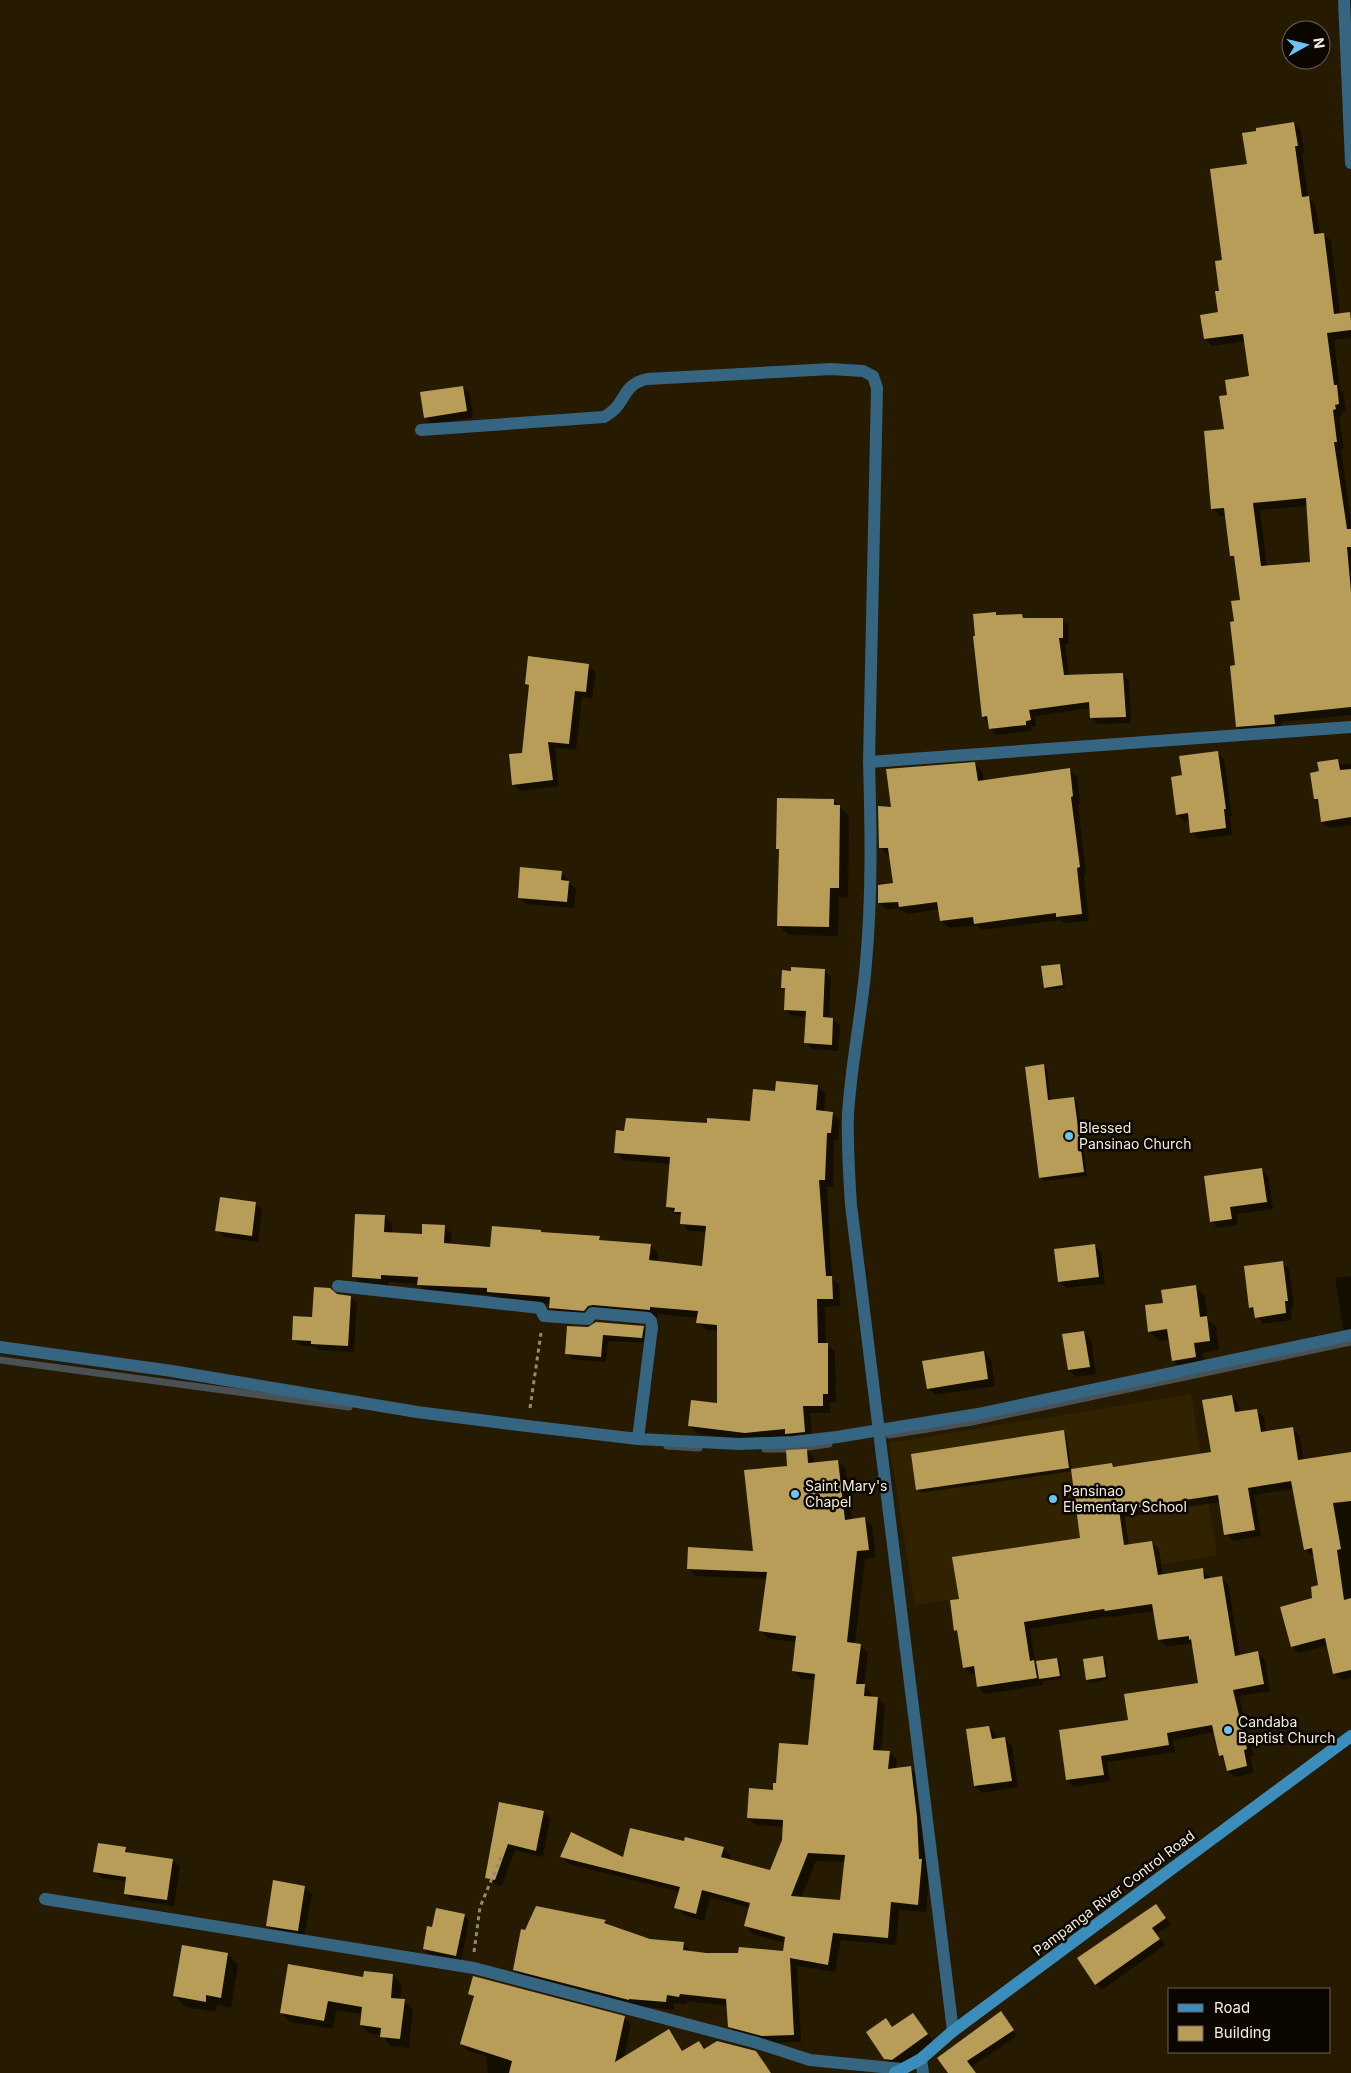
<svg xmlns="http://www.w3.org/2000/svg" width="1351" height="2073" font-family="Inter,sans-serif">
<rect width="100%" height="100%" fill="#261b00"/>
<path fill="#312300" d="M1191 1394 1217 1555 915 1605 889 1443Z"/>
<path fill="#0007" fill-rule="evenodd" d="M1294 123 1301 130 1304 153H1302L1308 197 1315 204 1320 234H1323L1331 241 1340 314 1349 313 1351 315V338L1334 340 1340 390 1343 393 1346 411 1342 412V416L1339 417 1344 449H1341L1351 521V715L1281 722V731L1244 734 1237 727 1235 622 1242 601 1236 560 1231 556 1226 516H1220L1213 509 1226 430 1228 396 1251 377 1246 341 1212 346 1205 339 1219 313 1224 261 1248 165ZM1308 506 1311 563 1267 567 1260 510Z
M463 387 470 394 473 418 432 424 425 417Z
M995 613 999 616 1022 615 1026 619H1062L1069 626 1068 644H1065L1069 676 1123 674 1129 680 1131 723 1098 724 1092 718 1091 708 1035 716 1036 726 1031 727 1032 731 996 735 983 717Z
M529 658 589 666 596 672 592 699 582 697 576 750 555 748 559 786 520 791 513 784 523 754 530 688 526 684Z
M1217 752 1224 759 1232 816H1230L1232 835 1198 839 1191 832 1190 820 1184 821 1177 814 1183 776Z
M1338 760 1342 765 1351 764V825L1329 828 1322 821 1319 803 1315 799 1320 772Z
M975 764 982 771 984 781 1070 769 1077 777 1080 803 1078 804 1086 874 1084 875 1089 921 1064 923 1061 920 983 930 977 925 949 928 941 921 940 909 908 914 899 908 886 910 879 902 894 884 890 855H887L880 847 892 808Z
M833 800 849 816 848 898 839 897 838 936 789 935 779 926 780 851 777 848Z
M561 872 568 879V882L576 889 574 908 526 904 519 897Z
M1059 965 1063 968 1065 988 1048 990 1045 987Z
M824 970 831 977 829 1019H833L840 1026 838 1051 812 1049 805 1042 807 1017 792 1016 785 1009 786 991 782 987Z
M1043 1065 1047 1069 1051 1101 1074 1098 1078 1102 1087 1176 1044 1181 1040 1177Z
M818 1086 826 1094 824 1112 832 1113 840 1121 838 1140H834L833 1187H827L832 1279 839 1285 840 1306 825 1307 826 1344 835 1352 836 1402H830V1413H810L813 1440H753L698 1434 690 1426 718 1405V1331L706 1330 698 1322V1318L658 1314 657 1318 601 1312 558 1315 550 1307V1304L496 1300 491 1295 426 1292 418 1284 389 1282 388 1286 361 1284 353 1276 385 1216 392 1224V1233L423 1236 444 1226 452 1234 451 1245 492 1248 540 1231 542 1233 599 1238 603 1241 651 1245 658 1253 657 1262 703 1267 707 1232 689 1231 682 1223V1217L679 1215 675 1214 667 1206 670 1164 623 1160 616 1153 626 1132 751 1123 776 1093Z
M1261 1169 1268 1176 1273 1209 1236 1214 1238 1225 1218 1228 1211 1221Z
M255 1203 262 1210 258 1242 224 1237 217 1230Z
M1094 1245 1101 1252 1105 1284 1066 1288 1059 1281Z
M1282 1263 1289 1269 1294 1307 1291 1308 1292 1320 1263 1324 1250 1307Z
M1351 1276V1334L1350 1335 1343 1328 1335 1278Z
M1195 1286 1205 1296 1208 1319 1216 1327 1219 1350 1203 1353 1205 1366 1182 1370 1173 1360 1170 1340 1159 1341 1150 1332 1146 1307 1165 1304Z
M336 1295 350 1297 357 1303 354 1352 318 1350 316 1347 299 1345 293 1339Z
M643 1327 649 1333 648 1343 608 1341 606 1362 572 1359 566 1353 588 1328Z
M1084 1332 1091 1339 1096 1374 1076 1377 1069 1370Z
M984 1352 991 1359 995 1386 935 1395 928 1388Z
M1232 1396 1238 1403 1240 1413 1257 1410 1264 1417 1266 1433 1293 1429 1300 1436 1304 1461 1351 1454V1678L1341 1680 1334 1673 1328 1645 1299 1653 1292 1647 1320 1586 1314 1556H1312L1305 1549 1294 1489 1254 1495 1261 1536 1233 1541 1226 1534 1220 1502 1125 1517 1129 1546 1152 1542 1159 1549 1163 1575 1202 1569 1209 1576 1210 1579 1221 1577 1228 1584 1240 1656 1258 1653 1265 1660 1270 1691 1239 1696 1254 1756 1250 1757 1254 1773 1235 1777 1228 1771 1226 1761 1220 1756 1215 1732 1173 1740 1175 1752 1107 1762 1110 1781 1074 1787 1067 1780 1060 1731 1129 1721 1200 1684 1193 1643 1166 1647 1159 1640 1154 1611 1113 1617 1111 1616 1030 1629 1035 1663 1057 1659 1060 1662 1062 1678 1043 1682V1685L985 1694 978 1687 976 1673 971 1674 964 1667 959 1633 956 1630 960 1600 1082 1539 1072 1471 921 1493 917 1489 1063 1431 1066 1434 1072 1470 1112 1464 1116 1468 1213 1454Z
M806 1450 814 1458 815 1464 838 1461 846 1469 852 1520 864 1518 872 1526 876 1557 865 1559 855 1644 860 1645 868 1653 864 1686 872 1694V1698H878L885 1706 881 1752H889L897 1760 896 1769 910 1768 918 1776 924 1826 926 1865 930 1868 926 1912 899 1910 896 1945 841 1940 835 1972 797 1966 801 2042 771 2043 737 2034 729 2026 728 2006 687 2001V2004L674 2003V2010L637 2006 522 1977 514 1969 526 1932 605 1921 611 1927 650 1940 683 1943 691 1951 706 1954 784 1953 786 1943 753 1934 746 1926 750 1908 710 1897 704 1921 684 1915 676 1907 680 1892 569 1864 561 1856 624 1859 685 1843 723 1848 731 1856 730 1861 771 1872 784 1840V1827L756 1825 748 1817 774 1792 777 1784 809 1746 815 1680 801 1679 793 1671 797 1642 769 1639 761 1631 767 1579 696 1576 688 1568 755 1552 788 1467ZM816 1861 846 1862 841 1901 801 1898Z
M1102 1657 1106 1660 1108 1680 1090 1683 1087 1680 1084 1660Z
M989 1727 996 1734 997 1740 1005 1739 1012 1746 1018 1787 982 1793 975 1786Z
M500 1804 543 1812 550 1819 543 1857 515 1850 502 1886 494 1884 487 1877Z
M125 1849 131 1854 173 1860 180 1867 174 1906 132 1900 125 1894 127 1882 102 1878 95 1871Z
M305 1887 312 1894 304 1937 274 1932 267 1925Z
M1156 1905 1171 1924 1157 1934 1165 1945 1102 1990 1096 1984Z
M464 1915 469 1920 461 1961 429 1954 424 1949 433 1929Z
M228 1954 238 1965 231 2008 217 2005 216 2012 185 2007 175 1996Z
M393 1975 402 1984 400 2000 404 2001 413 2010 409 2048 391 2046 382 2035 370 2034 361 2025 362 2014 336 2010 333 2029 290 2022 281 2013 365 1978Z
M469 1993 624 2017 631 2024 624 2058 668 2031 675 2038 683 2051 699 2042 706 2049 755 2052 772 2073H488L486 2056 468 2051 461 2044 475 1999Z
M913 2015 934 2042 899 2066H893L885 2058 886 2020 894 2028Z
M1005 2017 1017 2036 971 2067 976 2073H950Z"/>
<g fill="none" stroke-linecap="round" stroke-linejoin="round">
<path stroke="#4a5154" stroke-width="7" d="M0 1360 349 1407
M889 1435 972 1422 1351 1342
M667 1446 699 1448
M765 1449H794L829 1444"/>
</g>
<path fill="#b79d58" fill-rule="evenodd" d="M1294 122 1298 146H1295L1302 197 1309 196 1314 234 1324 233 1334 314 1350 312 1351 321V330L1327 333 1334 385H1337L1339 404 1335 405 1336 409 1333 410 1337 442H1334L1347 529H1351V547H1347L1351 592V707L1274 715 1275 724 1236 727 1230 666 1235 665 1230 622 1234 621 1231 601 1240 600 1234 556H1230L1224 508 1211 509 1204 431 1224 429 1219 396 1227 395 1225 380 1249 376 1243 334 1204 339 1200 315 1218 312 1215 291H1219L1215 261 1222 260 1210 169 1247 164 1242 133 1256 131V128ZM1306 498 1310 562 1261 566 1253 503Z
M463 386 467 411 424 418 420 392Z
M996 612V615L1022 614 1023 618H1063V638H1059L1064 675 1123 673 1126 717 1090 718 1089 702 1029 710 1031 720 1026 721V725L989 729 987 716 982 717 973 636H975L973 614Z
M528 656 589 664 586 692 575 691 569 744 548 742 553 780 512 785 509 754 522 753 529 685 525 684Z
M1218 751 1226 809H1224L1226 828 1190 833 1188 813 1176 815 1171 777 1182 775 1179 756Z
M1338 759 1340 770 1351 769V817L1321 822 1318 799H1314L1310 773 1319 771 1317 762Z
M975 762 978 781 1070 768 1073 796 1071 797 1080 867 1077 868 1082 914 1056 917V913L974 924 973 917 940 921 937 902 899 907 898 902 878 903V885L893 883 888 848H879L878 806 891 807 886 769Z
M777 798 834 799V805H840L839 888H830L829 927 777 926 779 849H776Z
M520 867 562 871 561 880 569 881 567 902 518 898Z
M1060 964 1063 985 1044 988 1041 966Z
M791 967 825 969 823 1017 833 1018 832 1045 804 1043 806 1011 784 1010 785 988H781L782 970 791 971Z
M1044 1064 1048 1100 1074 1097 1084 1172 1039 1178 1025 1067Z
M776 1081 818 1085 816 1110 833 1112 831 1133H827L825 1180H819L826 1276H832L833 1299H817L818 1343H828V1394H823V1406H803L805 1432 785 1434V1429L745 1433 688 1426 691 1400 717 1403V1325L696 1323 698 1311 650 1307V1310L593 1305 588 1306 584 1311 549 1308 550 1297 487 1292V1288L417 1285 418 1277 381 1275V1279L352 1277 355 1214 385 1215 384 1232 422 1234V1224L445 1225 444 1243 490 1247 492 1226 541 1230V1232L600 1236 599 1240 651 1244 649 1260 702 1266 706 1226 680 1224 681 1212H674L675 1208 666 1207 670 1157 614 1153 616 1130 624 1131 626 1118 707 1123V1118L750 1121 753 1089 775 1091Z
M1262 1168 1267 1202 1230 1207 1232 1219 1210 1222 1204 1176Z
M220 1197 256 1202 252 1236 215 1231Z
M1095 1244 1099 1277 1058 1282 1054 1249Z
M1283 1261 1288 1301H1285L1286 1313 1255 1318 1253 1307 1249 1308 1244 1266Z
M1196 1285 1200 1317 1207 1316 1210 1341 1194 1343 1196 1357 1172 1361 1167 1329 1148 1332 1145 1305 1163 1303 1161 1290Z
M314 1287 330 1288 337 1294 351 1296 348 1346 311 1344V1341L292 1340 293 1316 312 1317Z
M596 1322 644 1326 642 1338 603 1335 601 1357 565 1354 567 1326 588 1327Z
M1084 1331 1090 1367 1068 1370 1062 1334Z
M984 1351 988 1379 927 1389 922 1361Z
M1232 1395 1235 1412 1257 1409 1261 1432 1293 1427 1298 1460 1351 1452V1501L1333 1503 1341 1549 1337 1550 1344 1600 1351 1598V1670L1333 1674 1325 1638 1291 1647 1280 1607 1312 1598 1311 1587 1318 1585 1312 1548 1304 1550 1291 1481 1248 1488 1255 1530 1224 1535 1218 1495 1119 1510 1124 1545 1152 1541 1158 1575 1203 1568 1204 1579 1222 1576 1235 1656 1258 1651 1264 1684 1233 1690 1247 1749 1244 1750 1247 1766 1227 1771 1223 1755 1219 1756 1212 1725 1167 1733 1169 1745 1101 1756 1104 1775 1066 1780 1059 1730 1128 1720 1124 1694 1198 1683 1191 1639 1189 1640V1636L1158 1640 1152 1604 1105 1611 1104 1609 1024 1622 1030 1661 1034 1660 1037 1678 977 1687 974 1666 963 1668 957 1630 954 1631 950 1600 959 1599 952 1557 1080 1538 1071 1469 1112 1463 1113 1467 1211 1452 1202 1400Z
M1064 1430 1069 1468 916 1490 911 1454Z
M807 1449 808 1463 838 1460 845 1520 865 1517 869 1550 857 1551 847 1642 861 1644 856 1684H865L864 1696 878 1697 873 1750 890 1751 888 1769 911 1766 917 1817 919 1859H922L918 1905 891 1902 888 1938 833 1933 828 1965 790 1958 794 2035 762 2036 728 2027 726 1999 680 1994 679 1997 667 1995 666 2002 629 1999V2000L513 1970 521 1929 525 1930 536 1906 606 1920 604 1923 650 1939 684 1942 683 1950 706 1953H738L739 1947 783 1951 785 1937 744 1926 750 1903 702 1890 696 1914 674 1908 680 1887 560 1857 571 1832 623 1857 630 1828 684 1841 685 1837 724 1847 721 1857 770 1870 782 1840 783 1820 747 1818 749 1788 773 1790V1783H776L779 1743 808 1745 815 1674 792 1671 796 1636 759 1631 767 1572 687 1569 688 1547 753 1551 744 1470 787 1466 786 1450ZM808 1853 845 1855 840 1900 791 1896Z
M1103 1656 1106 1677 1086 1680 1083 1659Z
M1057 1658 1060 1676 1039 1679 1036 1661Z
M989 1726 992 1739 1005 1737 1012 1781 974 1786 966 1729Z
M499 1802 544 1811 536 1851 508 1844 495 1880 485 1878Z
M98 1843 126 1847 125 1852 173 1859 167 1900 124 1894 126 1877 93 1872Z
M273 1880 305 1886 298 1931 266 1926Z
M1156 1904 1166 1918 1152 1928 1160 1939 1095 1985 1077 1958Z
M436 1908 465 1914 456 1956 423 1949 427 1926 432 1927Z
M182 1945 228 1953 221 1998 206 1995V2002L173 1996Z
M288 1964 363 1977 364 1971 393 1974 391 1998 405 1999 400 2039 380 2037 381 2028 360 2025 362 2007 328 2001 324 2021 280 2013Z
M473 1976 625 2016 615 2062 669 2029 682 2051 699 2041 704 2049 717 2041 756 2051 771 2073H509L512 2061 460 2044 474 1996 468 1994Z
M1001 2011 1014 2030 967 2061 976 2073H948L937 2058Z
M913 2013 928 2034 892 2060 884 2059 866 2032 886 2018 892 2027Z"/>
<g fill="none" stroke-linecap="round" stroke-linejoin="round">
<path stroke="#948b75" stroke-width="3" stroke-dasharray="4 4" stroke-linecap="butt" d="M530 1408 541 1333
M474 1952 480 1907 501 1857"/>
<path stroke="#356581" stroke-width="12" d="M1344 0 1351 163
M421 430 604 417C628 404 620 385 647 379L831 369 863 371 873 376 877 388 869 762
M338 1286 540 1308 544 1316 588 1319 592 1313 648 1318 651 1321 652 1327 638 1439
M0 1347 172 1371 417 1412 527 1426 638 1439 740 1444 793 1442 837 1437 978 1414 1351 1335
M45 1899 474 1968 754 2042 810 2060 902 2069
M953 2031 851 1205C849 1175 847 1145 848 1114 851 1064 862 1013 866 963 872 896 871 829 869 762L1351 727
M921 2059 923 2073"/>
<path stroke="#3b8ebb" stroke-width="12" d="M895 2073 921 2059 953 2031 1351 1736"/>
</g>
<g fill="#6ec2f3" stroke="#0b0700" stroke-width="2">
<circle cx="1069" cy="1136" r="5"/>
<circle cx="795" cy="1494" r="5"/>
<circle cx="1053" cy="1499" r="5"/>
<circle cx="1228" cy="1730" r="5"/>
</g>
<g text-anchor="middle" stroke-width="5" stroke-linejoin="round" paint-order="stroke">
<g font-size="14" fill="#f5eedd" stroke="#0b0700" text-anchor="start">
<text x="1079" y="1133">Blessed<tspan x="1079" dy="16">Pansinao Church</tspan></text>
<text x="805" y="1491">Saint Mary's<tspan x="805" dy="16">Chapel</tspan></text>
<text x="1063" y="1496">Pansinao<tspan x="1063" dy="16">Elementary School</tspan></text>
<text x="1238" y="1727">Candaba<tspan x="1238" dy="16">Baptist Church</tspan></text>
</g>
<g font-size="14" fill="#f5eedd" stroke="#0b0700">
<text transform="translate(1114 1893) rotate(-37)" y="5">Pampanga River Control Road</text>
</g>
</g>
<rect x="1168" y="1988" width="162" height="65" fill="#0b0700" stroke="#696358"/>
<rect x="1178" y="2004" width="25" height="8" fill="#3b8ebb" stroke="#696358"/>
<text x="1214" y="2013" font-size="15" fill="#f5eedd">Road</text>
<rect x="1178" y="2026" width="25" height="15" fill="#b79d58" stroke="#696358"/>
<text x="1214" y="2038" font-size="15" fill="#f5eedd">Building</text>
<g transform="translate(1306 45) rotate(82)"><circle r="24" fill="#0b0700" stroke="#696358"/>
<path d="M0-4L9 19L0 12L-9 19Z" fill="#6ec2f3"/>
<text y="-8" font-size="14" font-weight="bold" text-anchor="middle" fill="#f5eedd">N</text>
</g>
</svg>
